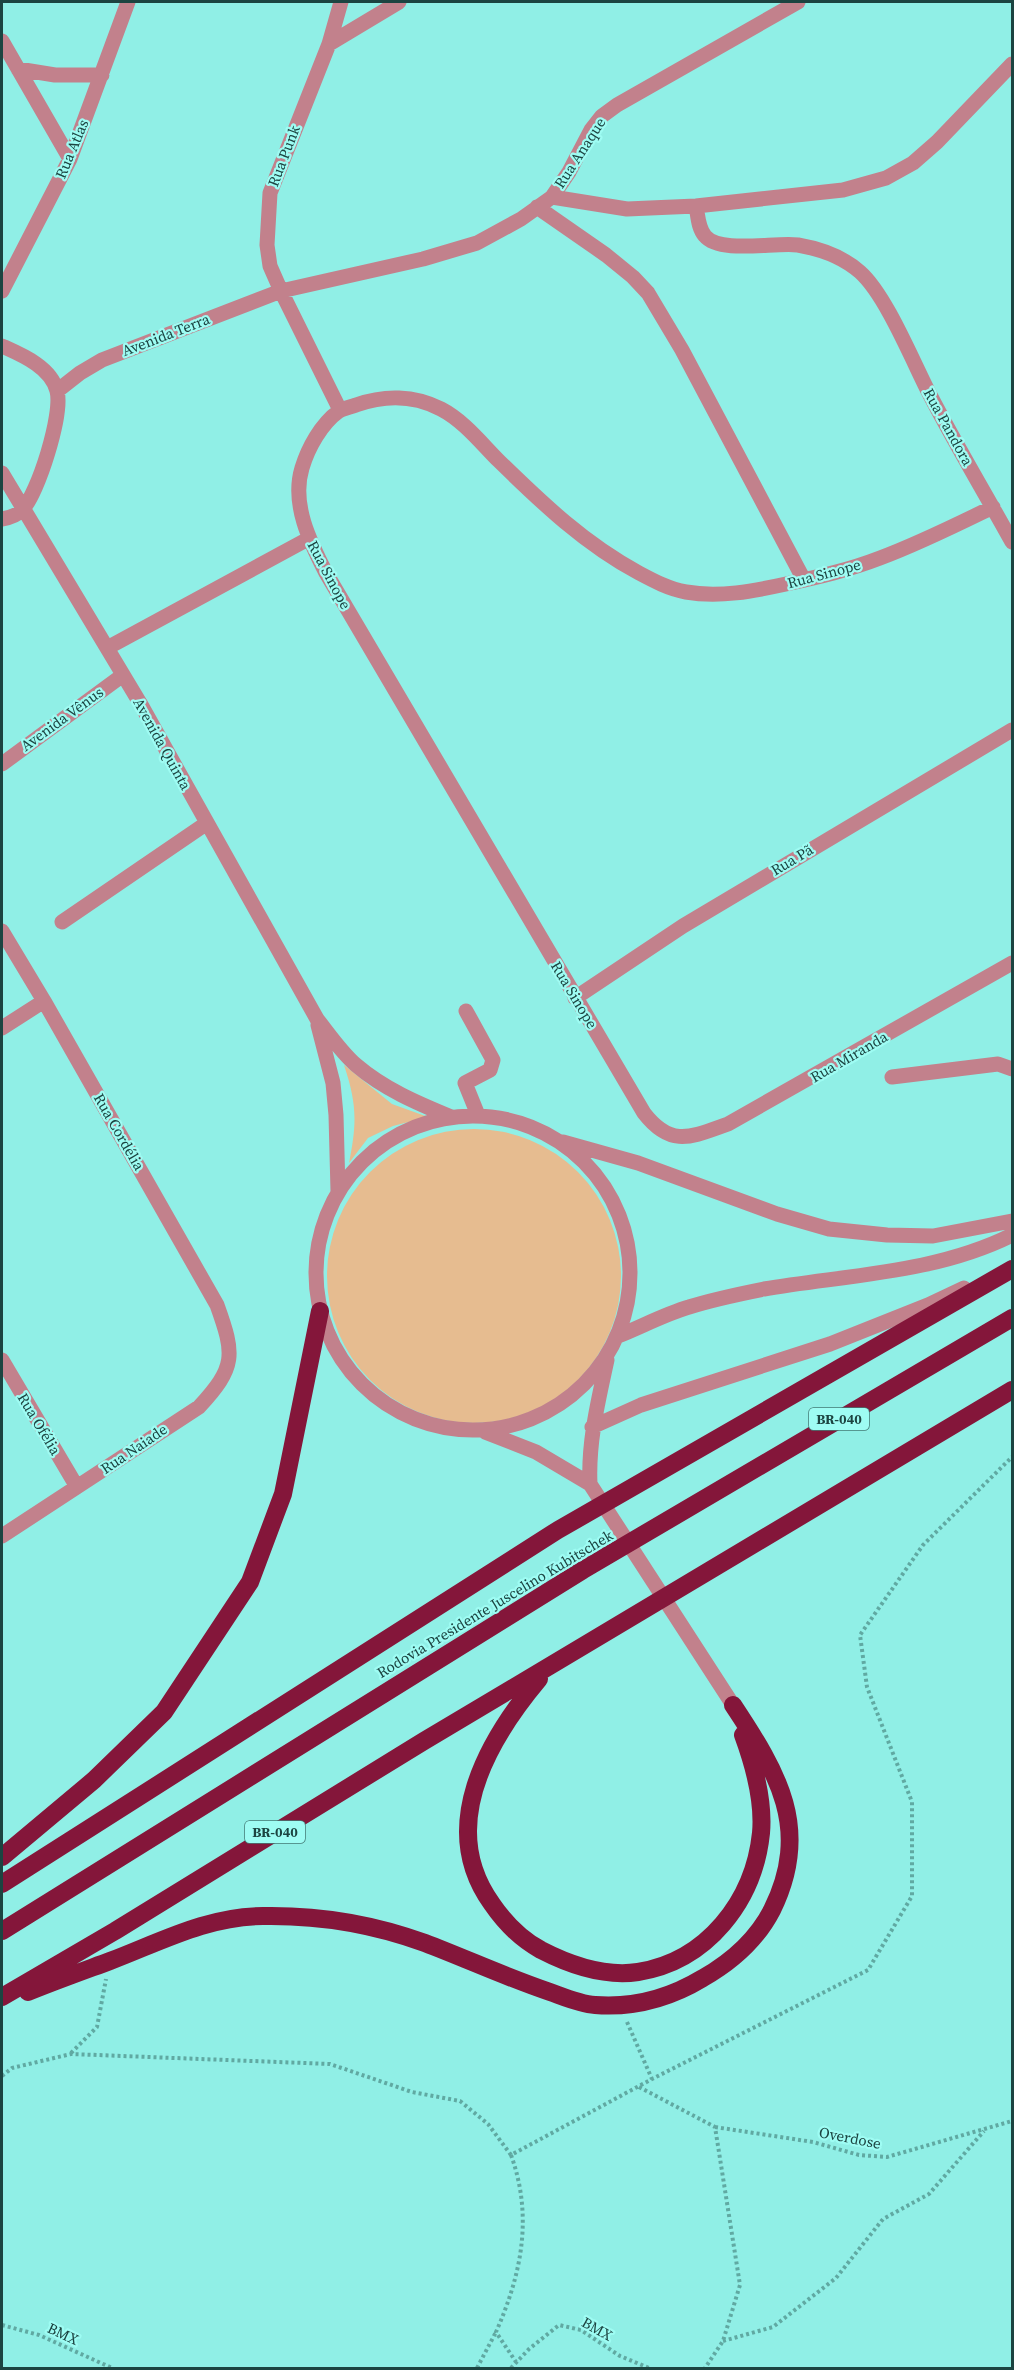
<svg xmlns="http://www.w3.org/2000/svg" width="1014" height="2370" font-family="'Source Serif 4',serif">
<rect width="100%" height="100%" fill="#90efe6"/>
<path fill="#e6bc90" d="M344 1065 392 1104 428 1117 393 1126 368 1138 349 1163C357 1123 357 1104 344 1065Z
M327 1276a147 147 0 1 1 294 0a147 147 0 1 1-294 0Z"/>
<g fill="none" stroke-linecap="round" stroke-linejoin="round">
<path stroke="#60a9a2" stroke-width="4" stroke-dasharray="3 3" stroke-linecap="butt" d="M627 2022 652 2079
M71 2053 97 2027 106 1979
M2 2076 12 2068 71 2054 330 2064 412 2092 460 2101 488 2124 511 2155 652 2079 868 1970 912 1896V1802L867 1687 860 1635 923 1545 1012 1457
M639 2087 715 2127 740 2285 723 2341 705 2368
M715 2127 813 2142 859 2155 887 2157 1012 2121
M511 2155C533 2216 522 2273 496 2332L516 2362
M2 2325 39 2335 112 2368
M723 2341 773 2327 836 2278 883 2219 929 2194 984 2131
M477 2368 496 2332
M511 2368 529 2349 559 2325 581 2330 620 2356 649 2368"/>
<path stroke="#c2818c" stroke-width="15" d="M2 41 70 159
M329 44 399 2
M18 69 55 75H102
M552 197 627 209 696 206 843 190 886 178 913 163 937 142 1012 64
M696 206C698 216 698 228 705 236 720 254 775 242 798 245 821 249 843 257 860 272 886 295 913 362 930 395 956 445 985 493 1012 542
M537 207 606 255 633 277 648 293 682 350 804 580
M2 291 70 159 128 2
M2 346C22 355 51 367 57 391 63 414 38 494 22 510 17 515 9 518 2 519
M57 391 80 373 102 360 281 291 423 259 477 243 521 219 552 197 569 172 591 130 602 116 617 105 798 2
M340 410 281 291 270 266 267 245 270 193 329 44 341 2
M2 473 140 703 317 1019C329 1034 341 1052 356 1065 384 1089 417 1103 451 1117
M993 507C956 525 918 544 880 558 849 570 818 577 786 584 754 591 719 598 686 592 669 589 654 581 639 573 585 544 543 504 499 461 481 443 464 421 441 409 414 395 384 395 356 405 351 407 344 408 339 411 321 424 308 448 302 468 291 504 310 542 326 573L644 1113C671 1148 691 1137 728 1124L1012 963
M107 648 308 539
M2 764 123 675
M62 922 207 823
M2 931 44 1001 217 1305C235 1355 236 1367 199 1407L2 1536
M575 998 683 926 1012 730
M466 1011 493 1060 490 1070 465 1083 478 1115
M318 1025 333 1083 336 1115 338 1191
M2 1028 44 1001
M892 1077 998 1064 1012 1069
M316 1273a157 157 0 1 1 314 0a157 157 0 1 1-314 0Z
M563 1142 638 1163 777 1214 829 1229 887 1235 933 1236 1012 1221
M618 1336C641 1327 665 1314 689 1307 714 1299 739 1294 764 1289 847 1275 936 1273 1012 1235
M2 1360 77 1487
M592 1427 641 1405 830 1344 928 1305 964 1288
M485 1432 536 1452 590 1484 733 1705
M590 1484C588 1442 598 1402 607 1360"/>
<path stroke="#84163a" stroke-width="18" d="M539 1679C487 1741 437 1828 492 1904 505 1923 521 1939 541 1950 570 1965 604 1977 638 1972 707 1961 754 1901 761 1833 764 1800 754 1765 743 1735
M2 1857 94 1780 164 1712 250 1582 283 1494 320 1311
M2 1884 558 1530 1012 1269
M2 1931 583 1570 1012 1318
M28 1992C55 1981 83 1971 110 1961 160 1942 208 1916 263 1916 319 1915 373 1924 425 1943 467 1959 508 1978 550 1992 564 1997 580 2004 595 2005 634 2008 670 1998 703 1978 731 1962 757 1939 772 1910 812 1829 778 1773 733 1705
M2 1997 115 1931 424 1741 1012 1390"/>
</g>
<g text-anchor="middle" stroke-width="4.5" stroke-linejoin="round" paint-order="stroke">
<g fill="#9efcf3" stroke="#437b76" stroke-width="1.5">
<rect x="809" y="1408" width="60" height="22" rx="4.5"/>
<rect x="245" y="1821" width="60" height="22" rx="4.5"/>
</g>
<g font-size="14" font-weight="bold" fill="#1c4441">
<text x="839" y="1424">BR-040</text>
<text x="275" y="1837">BR-040</text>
</g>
<g font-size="15" fill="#1c4441" stroke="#9efcf3">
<text transform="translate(72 149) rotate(-67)" y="5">Rua Atlas</text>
<text transform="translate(580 153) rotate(-57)" y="5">Rua Anaque</text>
<text transform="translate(284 156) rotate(-69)" y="5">Rua Punk</text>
<text transform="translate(166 335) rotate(-21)" y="5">Avenida Terra</text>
<text transform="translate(948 427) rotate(61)" y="5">Rua Pandora</text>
<text transform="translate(824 574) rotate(-15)" y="5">Rua Sinope</text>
<text transform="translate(329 575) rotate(62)" y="5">Rua Sinope</text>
<text transform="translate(62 719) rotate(-36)" y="5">Avenida Vênus</text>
<text transform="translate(162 744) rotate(61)" y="5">Avenida Quinta</text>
<text transform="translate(792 860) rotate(-31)" y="5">Rua Pã</text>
<text transform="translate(574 995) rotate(59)" y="5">Rua Sinope</text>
<text transform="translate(849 1057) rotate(-30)" y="5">Rua Miranda</text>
<text transform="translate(119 1132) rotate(60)" y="5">Rua Cordélia</text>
<text transform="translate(39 1424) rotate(59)" y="5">Rua Ofélia</text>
<text transform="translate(134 1449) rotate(-34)" y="5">Rua Naiade</text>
<text transform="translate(495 1604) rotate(-31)" y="5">Rodovia Presidente Juscelino Kubitschek</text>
<text transform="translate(850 2138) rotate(11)" y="5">Overdose</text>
<text transform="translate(597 2329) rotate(29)" y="5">BMX</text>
<text transform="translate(63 2334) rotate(25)" y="5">BMX</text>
</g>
</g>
<rect width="1014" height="2370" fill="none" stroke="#1c4441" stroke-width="6"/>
</svg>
